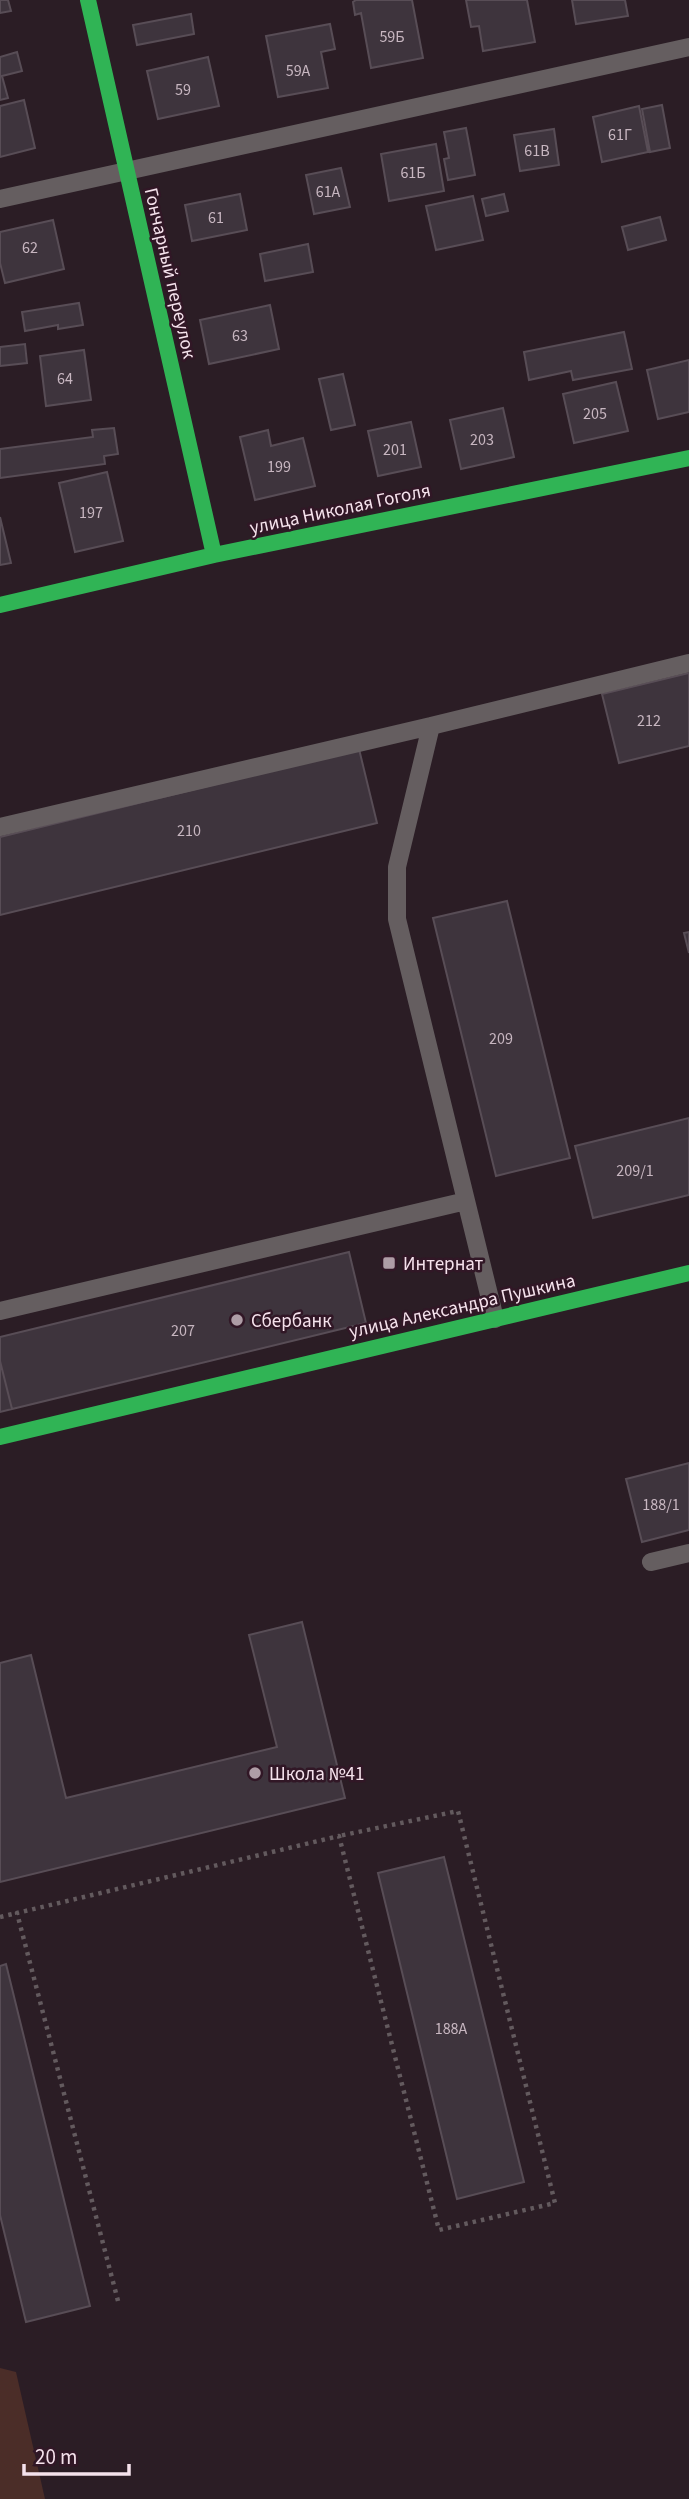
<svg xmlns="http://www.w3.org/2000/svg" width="689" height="2499" font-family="'Source Sans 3',sans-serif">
<rect width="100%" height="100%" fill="#2b1d25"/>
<path fill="#4b2d28" d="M0 2368 16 2372 45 2499H0Z"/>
<path fill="#3e343d" stroke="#584d56" stroke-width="2" d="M0 0H8L11 11 0 13Z
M356 0H412L423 58 371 68 361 13 355 15 353 2Z
M466 0H527L535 42 483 51 479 26 471 27Z
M572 0H625L628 16 576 24Z
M191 14 194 34 137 45 133 25Z
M330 24 335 49 321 52 328 88 278 97 266 36Z
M17 52 22 71 2 76 8 98 0 100V57Z
M208 57 219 106 158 119 147 71Z
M24 100 35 148 0 157V106Z
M662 105 670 148 650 152 642 109Z
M639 106 648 152 602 162 593 117Z
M466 128 475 175 448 180 444 159 449 158 444 132Z
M554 129 559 165 520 171 514 135Z
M436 144 444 191 389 201 381 154Z
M341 168 350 207 314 214 306 175Z
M240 194 247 230 192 241 185 205Z
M504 194 508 211 486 216 482 199Z
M473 196 483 240 436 250 426 206Z
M660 217 666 240 628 250 622 227Z
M53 220 64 269 5 283 0 263V232Z
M308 244 313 272 265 281 260 254Z
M79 303 83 325 58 329V325L25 331 22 312Z
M270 305 279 349 209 364 200 320Z
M624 332 632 369 573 380 571 371 529 380 524 352Z
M25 344 27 363 0 366V347Z
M84 350 91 400 46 406 40 356Z
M689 360V412L658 419 647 370Z
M343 374 355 425 331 430 319 379Z
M616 382 628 431 574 443 563 394Z
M503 408 514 457 461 469 450 420Z
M411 422 421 467 378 476 368 431Z
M114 428 118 454 104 456 105 464 0 478V449L93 437 92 430Z
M268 430 271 446 303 438 315 486 255 500 240 437Z
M107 472 123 541 75 552 59 483Z
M0 517 11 563 0 565Z
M689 673V746L619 763 602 694Z
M359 749 377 823 0 915V837Z
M507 901 570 1158 496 1176 433 918Z
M689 932V953L684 933Z
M689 1118V1195L593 1218 575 1146Z
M349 1252 366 1323 12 1409 0 1361V1337Z
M0 1361 12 1409 0 1412Z
M689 1463V1530L642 1542 626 1479Z
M302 1622 345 1798 0 1882V1663L31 1655 66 1798 277 1747 249 1635Z
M444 1857 524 2182 457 2199 378 1873Z
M6 1964 90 2306 26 2322 0 2215V1966Z"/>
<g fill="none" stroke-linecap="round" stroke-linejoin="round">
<path stroke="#635a5e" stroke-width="4.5" stroke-dasharray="3.5 5" stroke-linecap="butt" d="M0 1917 17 1913
M118 2301 17 1913 339 1836 439 2230 555 2203 458 1811 339 1836"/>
<path stroke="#655e60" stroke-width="18" d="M0 199 689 47
M431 726 689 663
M0 827 431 726 397 867V919L495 1319
M0 1311 466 1201
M651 1562 689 1553"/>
<path stroke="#30b455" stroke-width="16" d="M88 0 214 555
M0 605 214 555 689 458
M0 1437 689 1273"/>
</g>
<g fill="#ae9da6" stroke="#311726" stroke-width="2.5">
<rect x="382" y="1256" width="14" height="14" rx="3.5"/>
<circle cx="237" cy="1320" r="7"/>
<circle cx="255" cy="1773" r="7"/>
</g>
<g text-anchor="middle" stroke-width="5" stroke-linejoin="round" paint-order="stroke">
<g font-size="16" fill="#c7b6c0">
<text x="392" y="42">59Б</text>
<text x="298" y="76">59А</text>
<text x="183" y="95">59</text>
<text x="620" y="140">61Г</text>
<text x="537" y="156">61В</text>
<text x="413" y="178">61Б</text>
<text x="328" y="197">61А</text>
<text x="216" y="223">61</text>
<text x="30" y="253">62</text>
<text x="240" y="341">63</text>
<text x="65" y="384">64</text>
<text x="595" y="419">205</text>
<text x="482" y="445">203</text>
<text x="395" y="455">201</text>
<text x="279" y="472">199</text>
<text x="91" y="518">197</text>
<text x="649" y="726">212</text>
<text x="189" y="836">210</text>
<text x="501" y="1044">209</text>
<text x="635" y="1176">209/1</text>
<text x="183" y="1336">207</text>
<text x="661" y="1510">188/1</text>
<text x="451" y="2034">188А</text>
</g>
<g font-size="19" fill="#f5e2ec" stroke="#311726">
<text transform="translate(171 273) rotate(77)" y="7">Гончарный переулок</text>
<text transform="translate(340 508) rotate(-12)" y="7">улица Николая Гоголя</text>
<text transform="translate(462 1305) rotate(-13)" y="7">улица Александра Пушкина</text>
</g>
<g font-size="19" fill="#f5e2ec" stroke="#311726" text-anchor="start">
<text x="403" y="1270">Интернат</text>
<text x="251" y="1327">Сбербанк</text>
<text x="269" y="1780">Школа №41</text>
</g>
</g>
<path d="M24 2464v10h105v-10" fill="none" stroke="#f5e2ec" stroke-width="3.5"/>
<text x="35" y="2464" font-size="21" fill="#f5e2ec" stroke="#311726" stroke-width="5" paint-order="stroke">20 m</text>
</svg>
